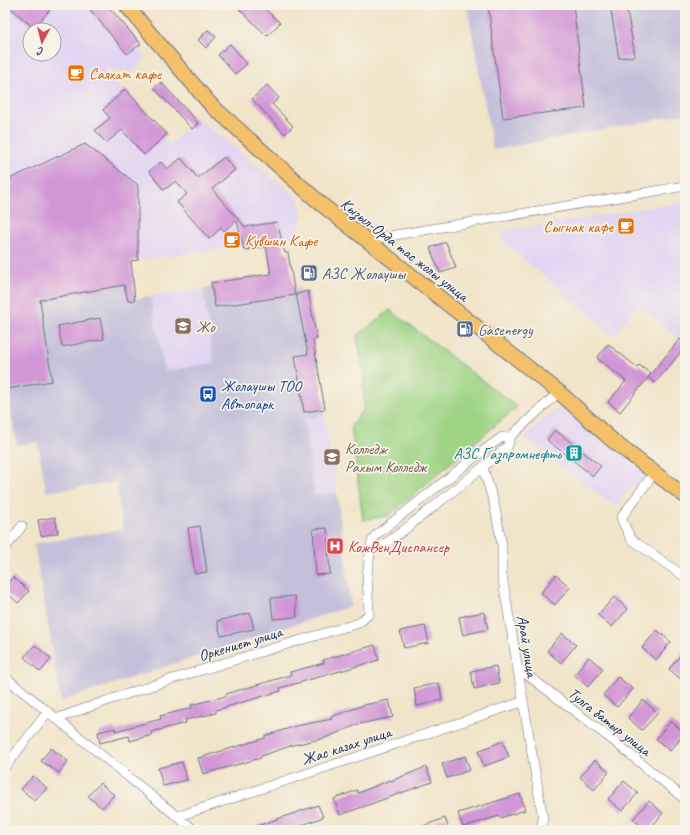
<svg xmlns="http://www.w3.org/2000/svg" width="690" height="835" font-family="Caveat,sans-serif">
<rect width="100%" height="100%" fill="#f7f3e8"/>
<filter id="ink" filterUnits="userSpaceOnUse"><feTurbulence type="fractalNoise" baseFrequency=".025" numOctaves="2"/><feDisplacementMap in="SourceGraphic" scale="8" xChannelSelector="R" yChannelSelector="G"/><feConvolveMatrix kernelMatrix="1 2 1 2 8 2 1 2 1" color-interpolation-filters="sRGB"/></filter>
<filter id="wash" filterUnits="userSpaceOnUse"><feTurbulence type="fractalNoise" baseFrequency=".012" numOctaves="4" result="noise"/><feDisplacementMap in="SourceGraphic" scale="16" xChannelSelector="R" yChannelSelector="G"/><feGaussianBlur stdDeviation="0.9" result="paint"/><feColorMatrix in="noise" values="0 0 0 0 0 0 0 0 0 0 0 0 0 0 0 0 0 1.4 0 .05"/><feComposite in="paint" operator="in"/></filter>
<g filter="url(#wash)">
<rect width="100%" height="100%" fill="#f1e4c9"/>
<path fill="#e2d4f3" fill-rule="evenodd" d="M5 5H103L146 57 133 72 103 68 170 145 197 117 298 199 302 216 296 235 284 240 138 260V185L85 144 11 178 5 166ZM30 30H54V54H30Z
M685 202V343L637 304 614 336 502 240V231Z
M203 289 214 363 165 371 150 296Z
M556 409 564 410 663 485 639 482 631 486 615 507 524 437Z
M324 415 337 493 314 495 304 419Z"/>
<path fill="#c5c0da" d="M467 5H685V114L493 150Z
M282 276 302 291 324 415 304 420 314 495 337 493 351 606 61 701 34 544 123 529 116 482 46 492 38 442 17 445 7 389 52 381 40 300 124 285 128 301 150 296 165 371 214 363 203 289Z"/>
<path fill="#9fd485" stroke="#5d8272" d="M390 310 517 407 388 516 363 520 351 426 364 408V375L357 336Z"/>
<g id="blocks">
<path fill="#d196d5" d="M7 5H54L34 28Z
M86 5H107L141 44 127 54Z
M235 5H261L280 23 267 36Z
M488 5H573L586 108 503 118Z
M610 5H626L635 56 619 58Z
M208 30 216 37 206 48 198 40Z
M230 44 247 64 235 74 218 55Z
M161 82 198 123 192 129 154 88Z
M267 85 279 98 272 104 293 126 285 134 252 99Z
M125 89 167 134 144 155 122 130 106 143 95 130 110 118 103 110Z
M85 144 138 185V260L131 261 135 300 128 301 124 285 40 300 52 381 7 389 5 377V181Z
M224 157 235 170 212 189 245 227 277 222 285 253H288L295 295 215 307 211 283 271 274 266 246 244 250 237 220 224 231 221 228 209 239 177 202 187 194 176 181 164 190 149 171 161 162 167 169 181 158 198 178Z
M446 242 456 268 440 273 430 248Z
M308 291 317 339 313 340 325 409 304 412 295 356 308 354 296 294Z
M100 318 104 339 62 347 58 326Z
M680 339 685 344V347L655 383 648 377Z
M608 344 637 367 639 365 651 374 620 412 608 402 626 381 597 358Z
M555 430 601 466 593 476 547 440Z
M55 517 58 533 41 536 38 520Z
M200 526 207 572 195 574 188 528Z
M327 528 330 574 316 575 313 529Z
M556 575 570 587 555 605 541 593Z
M13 577 29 591 18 603 5 591V586Z
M295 596 297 617 273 619 271 598Z
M614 597 628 609 612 627 598 615Z
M484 612 488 629 463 635 459 617Z
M250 613 254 629 221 636 217 621Z
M425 626 429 643 404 648 400 631Z
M657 630 671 642 656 660 642 648Z
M562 633 576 645 561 663 547 651Z
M35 645 51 659 40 672 24 657Z
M375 645 379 660 280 688 281 691 216 710V713L185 720 186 723 151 732 152 735 130 741 129 736 100 743 98 732 115 728V731L161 719 160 716 192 708 191 705 226 696V694L291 675 290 672 324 663 323 660Z
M685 650V683L669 669Z
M589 657 603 669 588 687 574 675Z
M496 666 499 683 474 689 471 671Z
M618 677 633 689 617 707 603 695Z
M439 683 442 700 417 706 414 688Z
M389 700 393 717 359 724 325 738 293 745 261 756V758L203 774 198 758 265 738V736L296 726 332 719 331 717 364 705Z
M643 700 658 713 642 730 628 718Z
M671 721 685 734 670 751 656 739Z
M503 741 509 757 484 766 478 751Z
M51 748 68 761 59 773 41 761Z
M465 756 470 770 447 778 442 764Z
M595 760 609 772 594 790 580 777Z
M182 762 187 780 163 786 158 768Z
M426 767 432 782 340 815 334 799 357 790 358 793 390 780 391 781Z
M33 776 47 788 35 801 21 789Z
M624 781 638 793 622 811 608 799Z
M100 783 114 795 102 808 88 796Z
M520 794 525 810 500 818 499 816 463 827 458 813Z
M649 801 663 813 649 830H646L633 819Z
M318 805 323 817 300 826 287 830H251V828Z
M445 818 449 830H415V829Z"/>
</g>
</g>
<g filter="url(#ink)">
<use href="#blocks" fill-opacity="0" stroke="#666e83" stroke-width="1"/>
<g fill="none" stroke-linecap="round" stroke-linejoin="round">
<defs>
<path id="street" d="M366 240 685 186
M483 468 494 503 502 545V575L543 819 541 830
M654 473 621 518 631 539 685 577
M5 548 22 526
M372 549C391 543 407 527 423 515 452 492 480 470 508 446L510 437 559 392
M517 667 615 742 685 799
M5 677 194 830
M56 719C156 682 257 653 359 623L369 614 367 575 372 541 376 535 479 454 502 437H510
M5 767 47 713
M179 816 522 702"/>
<path id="primary" d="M126 5 210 104 321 204 559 392 613 441 685 496"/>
</defs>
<use href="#street" stroke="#666e83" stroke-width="10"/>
<use href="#primary" stroke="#666e83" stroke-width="16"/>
<use href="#street" stroke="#fff" stroke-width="9"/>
<use href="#primary" stroke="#f4c16a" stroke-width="14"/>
</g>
</g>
<defs>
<symbol id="cafe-square" viewBox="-11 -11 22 22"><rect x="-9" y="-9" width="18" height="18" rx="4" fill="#e8710a" stroke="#f7f3e8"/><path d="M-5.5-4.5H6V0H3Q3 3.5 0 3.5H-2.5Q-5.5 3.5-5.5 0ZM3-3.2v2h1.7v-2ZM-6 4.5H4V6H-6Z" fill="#fff"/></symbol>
<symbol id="fuel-square" viewBox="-11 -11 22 22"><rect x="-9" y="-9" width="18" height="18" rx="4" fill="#5c6f8a" stroke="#f7f3e8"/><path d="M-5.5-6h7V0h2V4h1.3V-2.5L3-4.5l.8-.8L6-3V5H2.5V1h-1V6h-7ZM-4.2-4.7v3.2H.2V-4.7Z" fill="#fff"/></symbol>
<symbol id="school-square" viewBox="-11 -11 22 22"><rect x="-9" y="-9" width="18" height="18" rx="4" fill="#8d6e63" stroke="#f7f3e8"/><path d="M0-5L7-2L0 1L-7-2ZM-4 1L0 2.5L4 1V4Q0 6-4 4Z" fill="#fff"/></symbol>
<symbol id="bus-square" viewBox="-11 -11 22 22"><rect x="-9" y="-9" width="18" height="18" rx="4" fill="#1a4fb4" stroke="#f7f3e8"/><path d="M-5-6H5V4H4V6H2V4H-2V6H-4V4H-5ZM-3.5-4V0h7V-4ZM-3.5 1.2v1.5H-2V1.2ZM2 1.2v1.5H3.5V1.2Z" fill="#fff"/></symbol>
<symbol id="building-square" viewBox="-11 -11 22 22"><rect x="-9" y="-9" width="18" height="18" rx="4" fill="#0f9aa8" stroke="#f7f3e8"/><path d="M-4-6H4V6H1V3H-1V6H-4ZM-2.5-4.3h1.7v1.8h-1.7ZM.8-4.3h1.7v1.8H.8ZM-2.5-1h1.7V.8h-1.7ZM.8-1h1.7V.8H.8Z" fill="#fff"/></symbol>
<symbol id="university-square" viewBox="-11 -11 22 22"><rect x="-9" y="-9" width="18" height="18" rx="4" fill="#8d6e63" stroke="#f7f3e8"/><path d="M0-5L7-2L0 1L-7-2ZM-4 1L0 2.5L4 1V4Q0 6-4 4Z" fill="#fff"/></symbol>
<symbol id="hospital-square" viewBox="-11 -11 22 22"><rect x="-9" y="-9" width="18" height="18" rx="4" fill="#e0444e" stroke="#f7f3e8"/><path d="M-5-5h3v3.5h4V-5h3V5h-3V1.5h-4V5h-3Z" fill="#fff"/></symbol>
</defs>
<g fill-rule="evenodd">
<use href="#cafe-square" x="66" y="63" width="20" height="20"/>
<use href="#cafe-square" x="616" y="216" width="20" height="20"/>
<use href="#cafe-square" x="222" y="230" width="20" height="20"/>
<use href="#fuel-square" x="299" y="263" width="20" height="20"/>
<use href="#school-square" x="173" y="316" width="20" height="20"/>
<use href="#fuel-square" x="455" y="319" width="20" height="20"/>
<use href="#bus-square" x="198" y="384" width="20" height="20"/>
<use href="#building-square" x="564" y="443" width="20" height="20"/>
<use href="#university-square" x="322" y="447" width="20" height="20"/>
<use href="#hospital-square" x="325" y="536" width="20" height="20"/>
</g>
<g text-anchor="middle" stroke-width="3.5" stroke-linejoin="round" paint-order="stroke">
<g font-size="16" fill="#c56008" stroke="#f7f3e8" text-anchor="start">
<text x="89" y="79">Саяхат кафе</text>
<text x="613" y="232" text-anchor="end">Сыгнак кафе</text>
<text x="245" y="246">Кувшин Кафе</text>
</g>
<g font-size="16" fill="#1b2f5e" stroke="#f7f3e8">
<text transform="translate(405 249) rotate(38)" y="6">Кызыл-Орда тас жолы улица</text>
<text transform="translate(240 643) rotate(-17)" y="6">Оркениет улица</text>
<text transform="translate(528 646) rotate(81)" y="6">Арай улица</text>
<text transform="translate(610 721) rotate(38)" y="6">Тулга батыр улица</text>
<text transform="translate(346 745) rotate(-18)" y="6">Жас казах улица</text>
</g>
<g font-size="16" fill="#4e5e75" stroke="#f7f3e8" text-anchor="start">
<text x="322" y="279">АЗС Жолаушы</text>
<text x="478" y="335">Gasenergy</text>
</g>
<g font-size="16" fill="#785e54" stroke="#f7f3e8" text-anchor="start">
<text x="196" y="332">Жо</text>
<text x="345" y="454">Колледж<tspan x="345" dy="18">Рахым Колледж</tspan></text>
</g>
<g font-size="16" fill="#164399" stroke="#f7f3e8" text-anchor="start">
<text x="221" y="391">Жолаушы ТОО<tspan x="221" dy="18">Автопарк</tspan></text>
</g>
<g font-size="16" fill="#0d838f" stroke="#f7f3e8" text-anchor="end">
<text x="561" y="459">АЗС Газпромнефть</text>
</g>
<g font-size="16" fill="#be3a42" stroke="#f7f3e8" text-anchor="start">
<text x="348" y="552">КожВенДиспансер</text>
</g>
</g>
<rect width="690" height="835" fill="none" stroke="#f7f3e8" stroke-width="20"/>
<g transform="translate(42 42) rotate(187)"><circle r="19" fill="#f7f3e8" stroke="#9fa5b1"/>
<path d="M0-3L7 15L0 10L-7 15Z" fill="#d1495b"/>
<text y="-6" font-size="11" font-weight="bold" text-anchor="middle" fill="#1b2f5e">С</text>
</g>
</svg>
